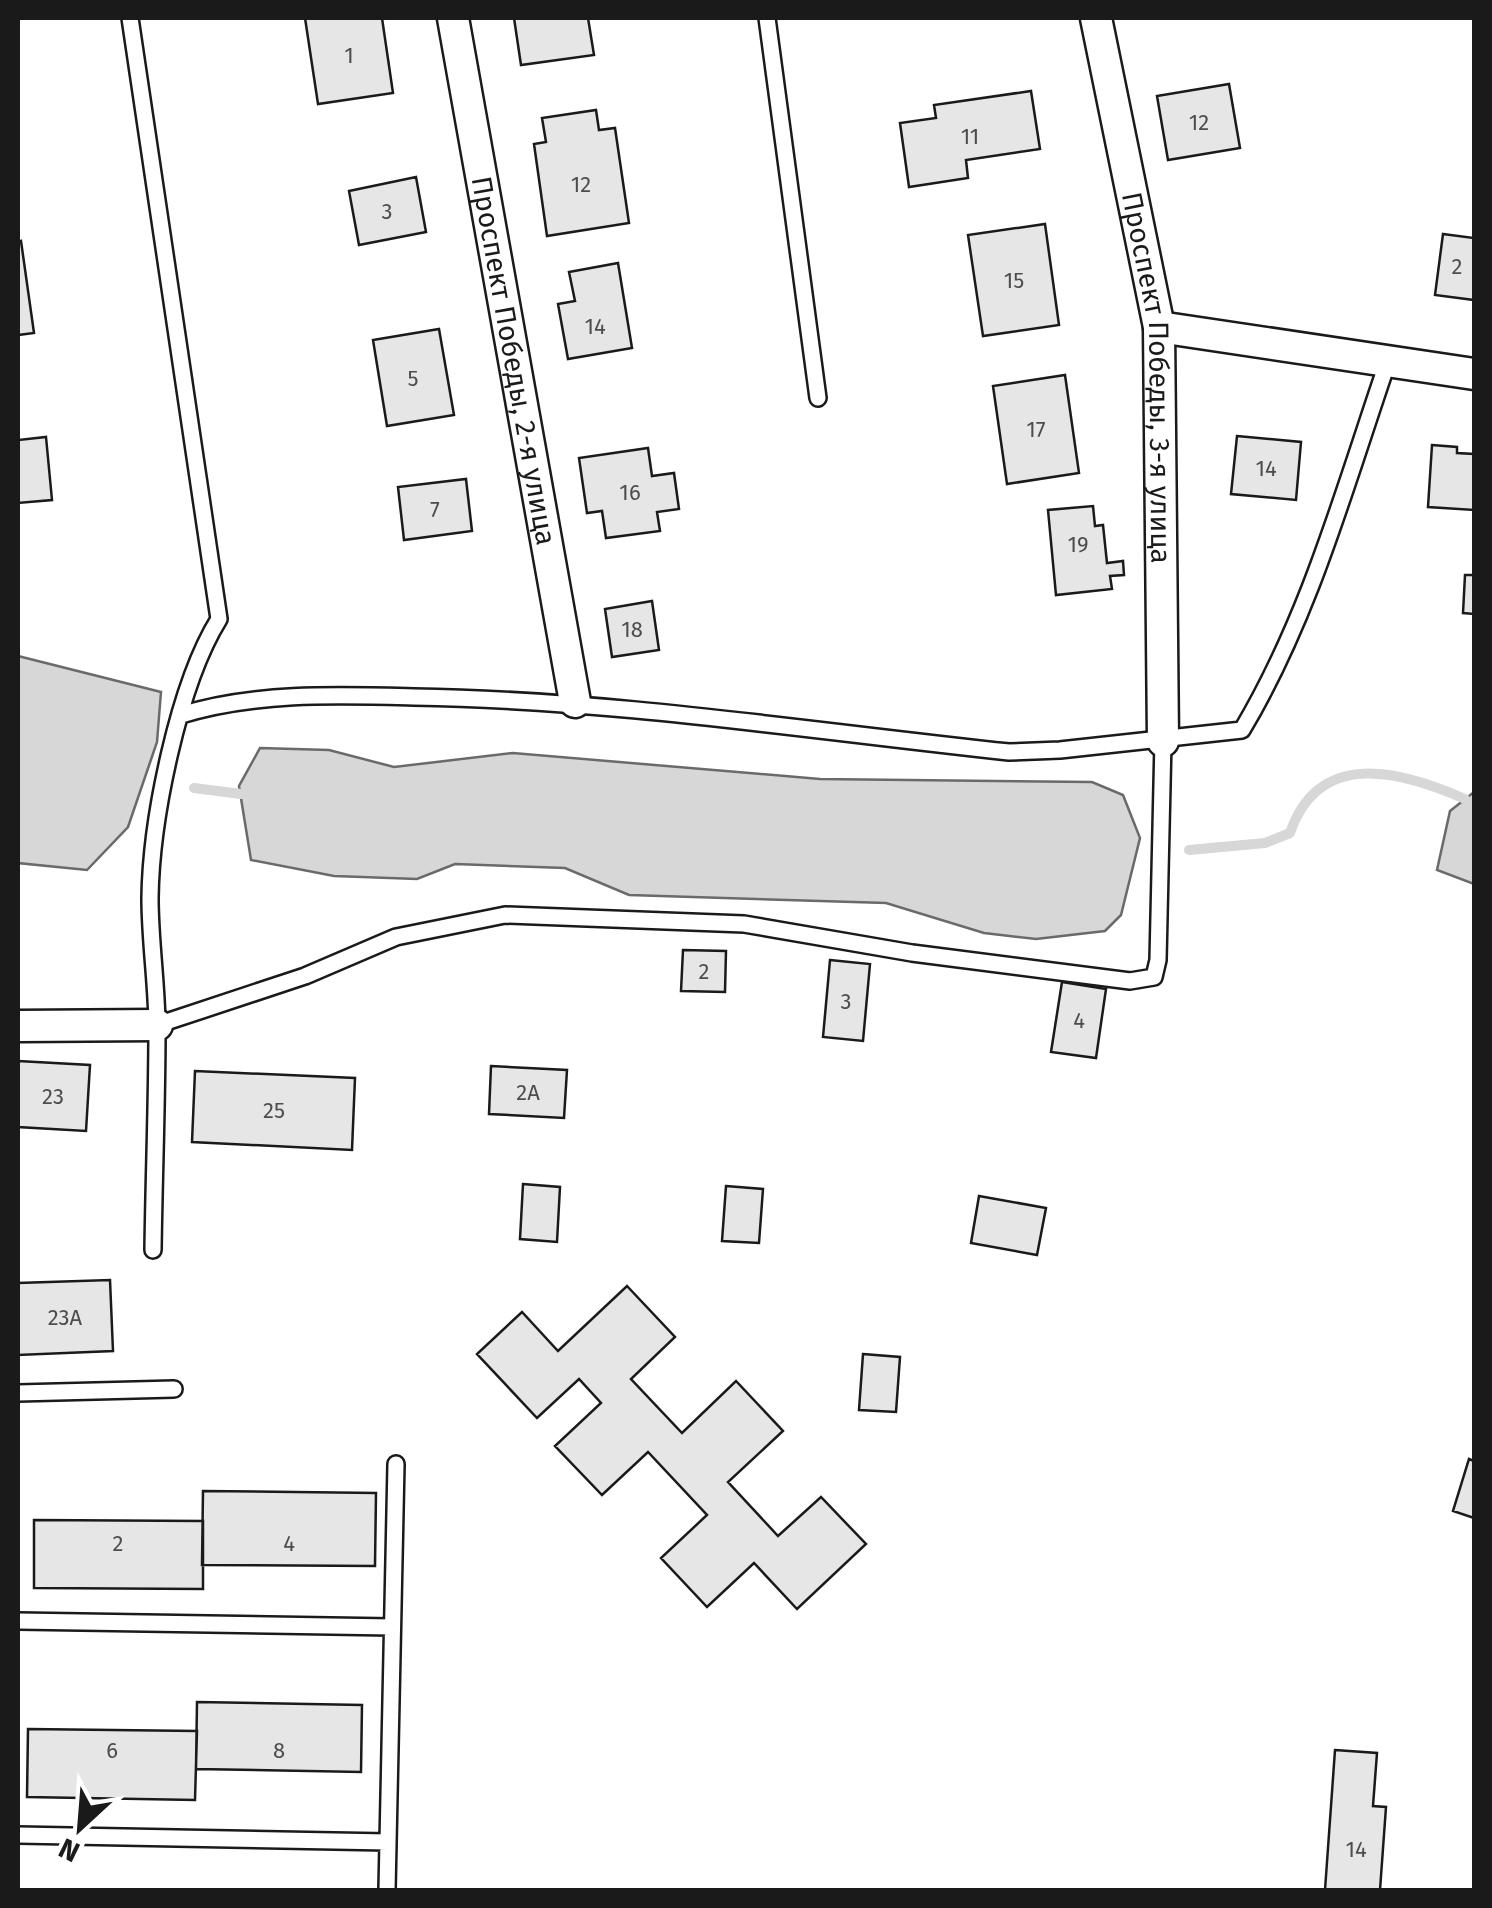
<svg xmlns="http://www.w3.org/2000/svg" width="1492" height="1908" font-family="'Fira Sans',sans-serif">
<rect width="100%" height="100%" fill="#fff"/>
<path fill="#d7d7d7" stroke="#6a6a6a" stroke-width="2.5" d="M18 656 161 692 157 742 128 827 87 870 18 863Z
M260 748 329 750 394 767 513 753 820 779 1092 782 1123 795 1140 838 1121 915 1105 931 1036 939 984 933 886 903 629 895 565 868 455 864 417 879 334 876 251 860 239 786Z
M1474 792V884L1437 870 1450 811Z"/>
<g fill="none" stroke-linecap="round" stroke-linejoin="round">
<path stroke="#d7d7d7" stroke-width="10" d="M194 788 241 794
M1189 850 1265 843 1290 833C1319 748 1401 771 1465 799"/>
</g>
<path fill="#e6e6e6" stroke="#1a1a1a" stroke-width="2.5" d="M305 18H382L393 93 318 104Z
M514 18H588L594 55 521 65Z
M1229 84 1240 148 1168 160 1157 96Z
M1031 91 1040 149 966 160 968 178 909 187 900 123 936 118 934 105Z
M596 110 599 130 615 128 629 223 547 236 534 144 546 142 542 118Z
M416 177 426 232 359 245 349 191Z
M1045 224 1059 325 983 336 968 235Z
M1443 234 1474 238V300L1435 295Z
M21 241 34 333 18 335V242Z
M618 263 632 348 568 359 558 304 575 301 569 272Z
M439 329 454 415 387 426 373 340Z
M1065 375 1079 473 1007 484 993 386Z
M1237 436 1301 442 1296 500 1231 494Z
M46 437 52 500 18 503V440Z
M1432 445 1457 447V453L1474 454V510L1428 507Z
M648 448 652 476 674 473 679 509 657 512 660 531 606 538 602 511 587 513 579 458Z
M466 479 472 531 404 540 398 487Z
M1093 506 1095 526 1103 525 1107 563 1123 561 1124 575 1110 576 1112 589 1056 595 1048 510Z
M1465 575H1474V614L1463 613Z
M652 601 659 650 612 657 605 609Z
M683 950 726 951 725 992 681 991Z
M830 960 870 964 863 1041 823 1037Z
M1062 982 1106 989 1096 1058 1051 1052Z
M18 1061 90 1065 86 1131 18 1127Z
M491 1066 567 1070 564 1118 489 1114Z
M195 1071 355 1078 352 1150 192 1142Z
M523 1184 560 1187 557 1242 520 1239Z
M726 1186 763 1189 759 1243 722 1241Z
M979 1196 1046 1208 1037 1255 971 1243Z
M110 1280 113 1351 18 1355V1283Z
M627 1286 675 1337 631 1379 682 1433 736 1381 783 1431 728 1482 778 1536 821 1497 866 1544 797 1609 754 1563 707 1607 661 1558 707 1515 648 1452 602 1495 555 1446 601 1403 579 1379 537 1418 477 1354 522 1312 558 1351Z
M863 1354 900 1357 896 1412 859 1410Z
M1469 1459 1474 1461V1518L1453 1511Z
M203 1491 376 1493 375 1566 202 1565Z
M34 1520 203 1521V1589L34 1588Z
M197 1702 362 1705 361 1772 196 1769Z
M28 1729 197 1731 195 1800 27 1797Z
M1335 1750 1377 1753 1373 1806 1386 1807 1380 1890H1325Z"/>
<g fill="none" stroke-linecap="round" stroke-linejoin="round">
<defs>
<path id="lane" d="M130 18 219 619C178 685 151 820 150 898 150 942 157 985 157 1028 157 1102 154 1176 153 1250
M767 18 818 398
M181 715C255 692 338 695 414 697 613 700 811 731 1009 752L1060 750 1242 730C1310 616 1345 486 1388 361
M157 1025 305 976 396 937 505 915 744 924 912 953 1130 981 1154 977 1158 960 1163 741
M18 1393 174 1389
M18 1621 392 1627
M18 1835 388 1842
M387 1890 396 1464"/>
<g id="street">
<path id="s1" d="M453 18 575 702"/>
<path id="s2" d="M1096 18 1159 327 1163 741"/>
<path d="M1159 327 1474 374"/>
<path d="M18 1026 157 1025"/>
</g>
</defs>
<use href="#lane" stroke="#1a1a1a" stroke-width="20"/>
<use href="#street" stroke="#1a1a1a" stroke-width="35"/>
<use href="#lane" stroke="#fff" stroke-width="15"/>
<use href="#street" stroke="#fff" stroke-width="30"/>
</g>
<g text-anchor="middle" stroke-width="8" stroke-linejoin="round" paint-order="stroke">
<g font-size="22" fill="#4d4d4d">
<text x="349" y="63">1</text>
<text x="1199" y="130">12</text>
<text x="970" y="144">11</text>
<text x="581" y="192">12</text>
<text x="387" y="219">3</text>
<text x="1457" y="274">2</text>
<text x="1014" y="288">15</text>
<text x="595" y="334">14</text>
<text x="413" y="386">5</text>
<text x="1036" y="437">17</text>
<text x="1266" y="476">14</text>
<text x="630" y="500">16</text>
<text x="435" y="517">7</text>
<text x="1078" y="552">19</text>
<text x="632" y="637">18</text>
<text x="704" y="979">2</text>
<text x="846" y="1009">3</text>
<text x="1079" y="1028">4</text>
<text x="528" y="1100">2А</text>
<text x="53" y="1104">23</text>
<text x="274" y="1118">25</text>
<text x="65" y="1325">23А</text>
<text x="118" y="1551">2</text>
<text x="289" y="1551">4</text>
<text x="112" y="1758">6</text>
<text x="279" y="1758">8</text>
<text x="1356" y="1857">14</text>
</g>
<g font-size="28" fill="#1a1a1a" stroke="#fff">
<text dy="10" stroke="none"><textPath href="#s1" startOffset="348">Проспект Победы, 2-я улица</textPath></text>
<text dy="10" stroke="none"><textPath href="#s2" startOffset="365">Проспект Победы, 3-я улица</textPath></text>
</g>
</g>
<rect width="1492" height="1908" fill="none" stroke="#1a1a1a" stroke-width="40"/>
<g transform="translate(80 1828) rotate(206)" stroke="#ffffff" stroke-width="8" paint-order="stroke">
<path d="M0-8L18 38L0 25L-18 38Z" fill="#1a1a1a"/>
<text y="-15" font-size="28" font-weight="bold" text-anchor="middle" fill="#1a1a1a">N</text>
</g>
</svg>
